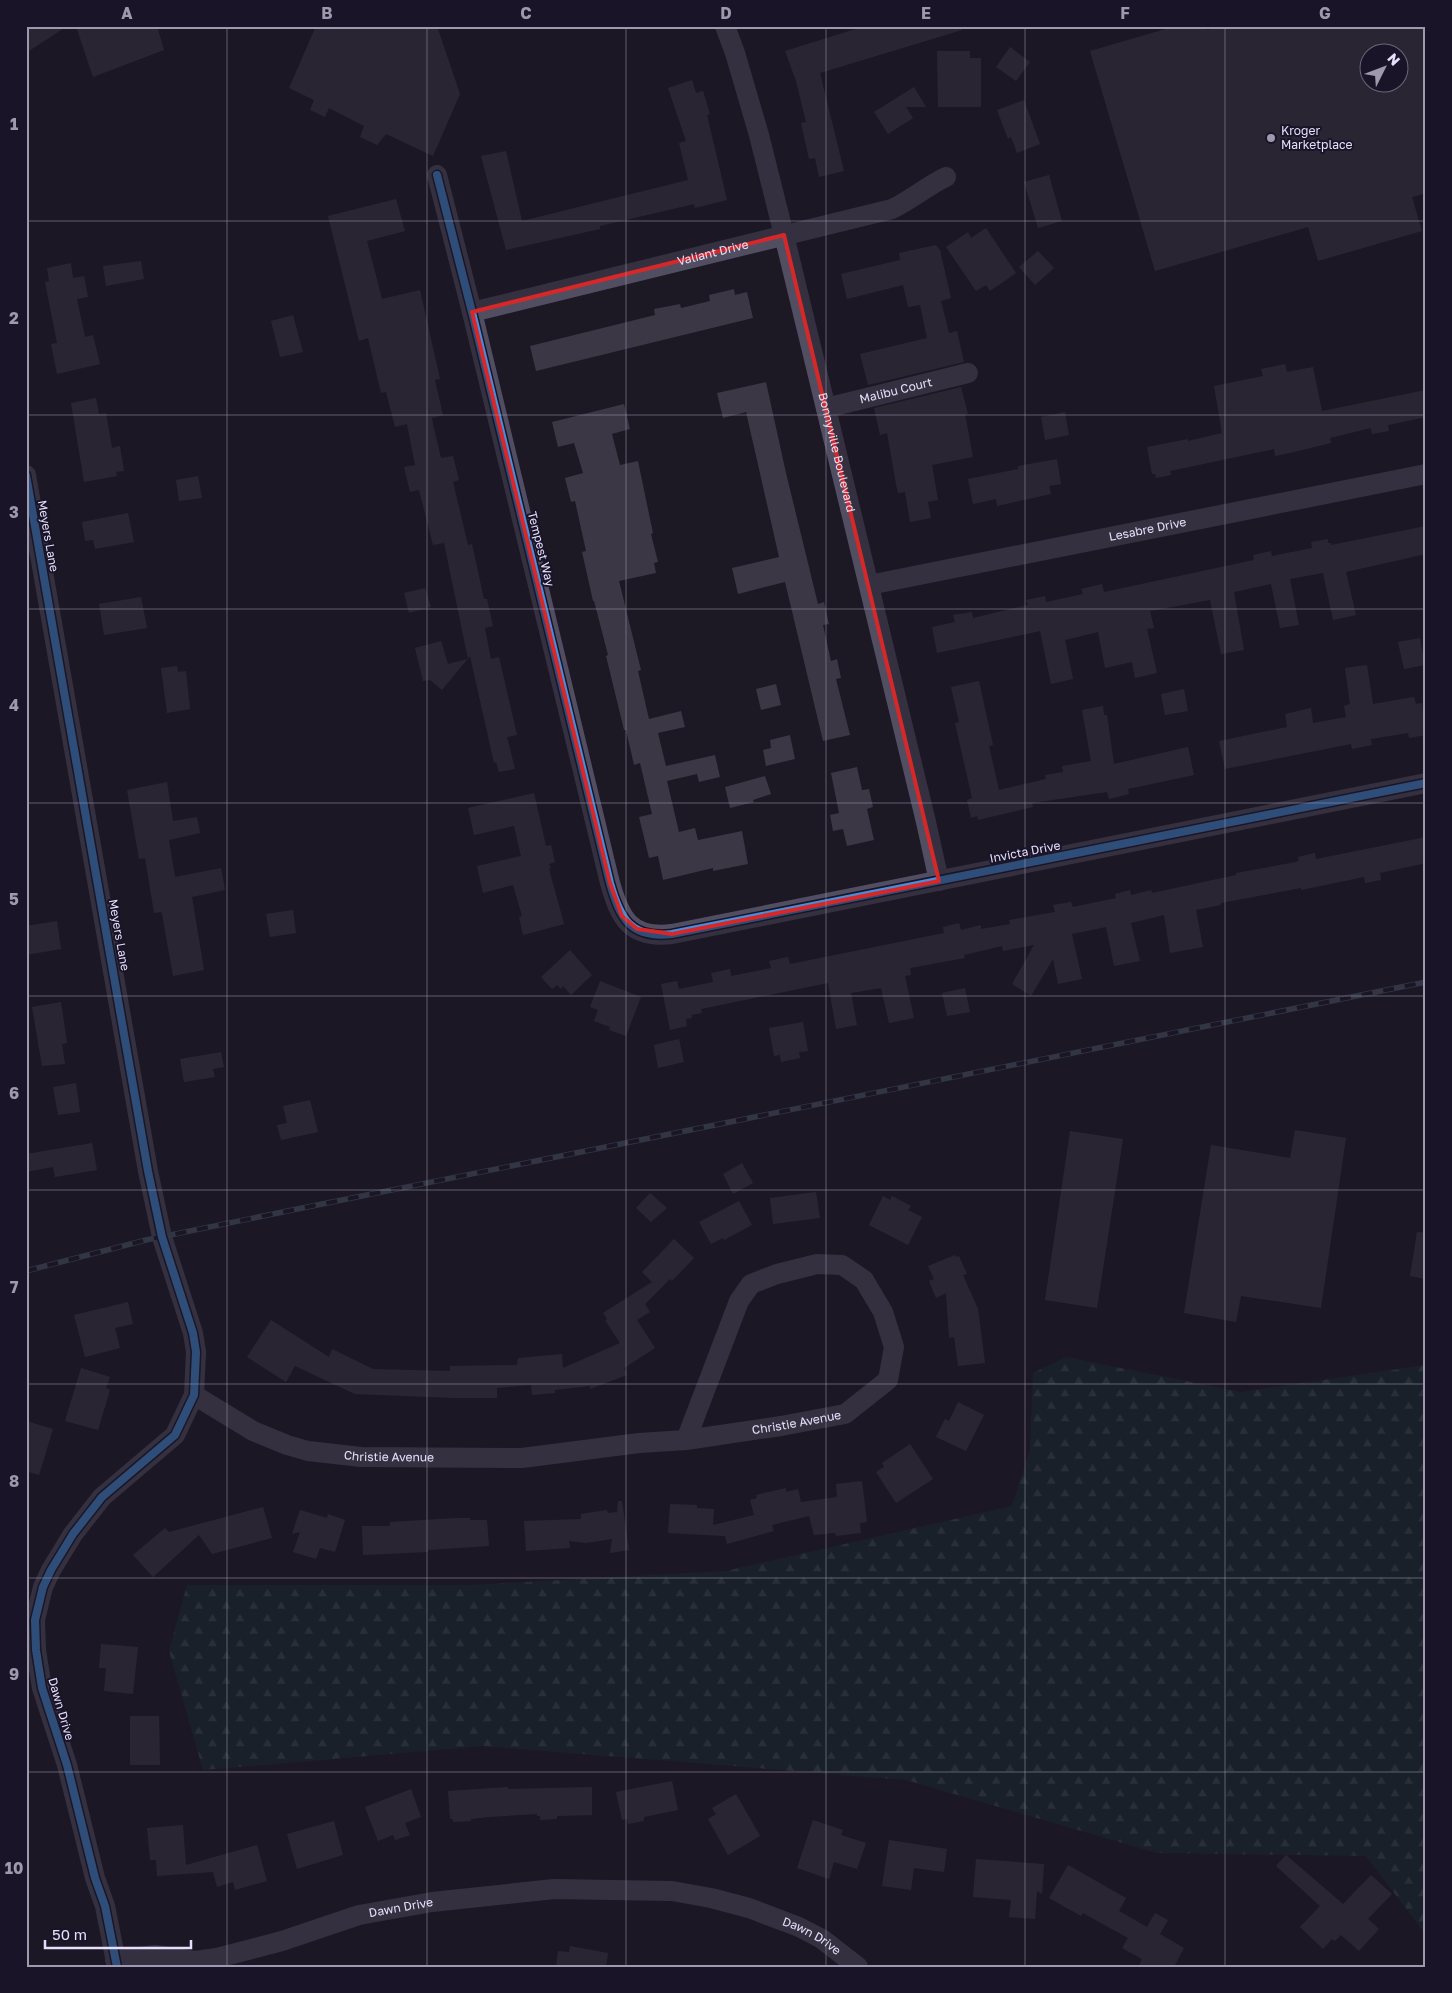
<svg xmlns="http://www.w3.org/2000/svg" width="1452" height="1993" font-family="'Golos Text',sans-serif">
<defs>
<pattern id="forest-firs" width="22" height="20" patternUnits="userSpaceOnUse" patternTransform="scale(1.25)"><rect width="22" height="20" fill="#192c2f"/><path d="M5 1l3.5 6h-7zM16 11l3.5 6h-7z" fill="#3a4a4e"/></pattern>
</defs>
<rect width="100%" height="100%" fill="#1c1824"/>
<path fill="url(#forest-firs)" d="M1066 1357 1241 1392 1426 1365V1935L1366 1856 1157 1853 906 1780 483 1746 203 1770 169 1651 187 1585H473L726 1571 1012 1506 1030 1450 1033 1373Z"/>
<path fill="#3b3745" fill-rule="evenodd" d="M26 26H67L26 53Z
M76 26H157L164 50 93 77Z
M316 26H437L460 94 433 156 386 134 377 145 360 137 364 126 329 108 325 117 310 110 314 100 289 88Z
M865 26H961L962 30 820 73 844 171 819 177 815 158 809 159 801 123 806 122 796 81 785 51Z
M1176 26H1206L1207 30 1221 26H1426V193L1412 197 1422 231 1318 261 1308 227 1155 271 1090 51ZM1370 52H1400V82H1370Z
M1010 47 1030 62 1016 81 996 67Z
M937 51H970V58H981V107H938Z
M692 80 696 93 703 91 710 114 707 115 727 200 695 208 694 204 600 226V229L506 250 481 156 506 151 522 221 688 180 679 143 686 141 668 88Z
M914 87 926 107H906L913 118 888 134 874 112Z
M1024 100 1040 144 1017 153 1011 137 1008 139 997 110Z
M1049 175 1062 221 1038 228 1024 182Z
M396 199 405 231 367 241 382 299 420 290 440 379 435 380 443 415 432 418 433 424 441 458 453 456 459 480 453 482 468 545 472 544 484 599H487L493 626 485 628 491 659 499 657 517 735 507 737 515 769 499 772 496 762 494 763 470 656 442 690 430 680 423 681 415 648 441 641 448 664 468 659 444 543 433 545 419 490 410 492 404 467 415 465 407 424 395 427 386 392 381 393 368 338 359 341 328 216Z
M986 228 1016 273 990 291 986 285 976 291 946 247 968 232 971 238Z
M936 245 940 250 951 298 941 301 949 333 957 331 964 362 868 385 860 354 927 338 920 305 908 307 903 285 847 299 841 274 900 260 899 253Z
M1038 251 1054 268 1035 285 1019 267Z
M141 261 144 279 106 286 103 266Z
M71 263 73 278 84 276 88 297 77 299 85 337 93 335 100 364 57 374 51 344 57 343 45 282 49 281 47 268Z
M734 289 735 295 747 292 753 318 536 371 530 346 655 315 654 309 680 304 681 308 710 301 709 295Z
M293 315 303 352 280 357 271 321Z
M1285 364 1287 372 1313 367 1322 411 1426 390V417L1388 425 1389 431 1372 434 1371 428 1330 438 1331 443 1294 452 1275 456 1274 449 1170 471 1171 475 1156 478 1155 474H1152L1147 447 1188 439V441L1222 433 1214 386 1263 376 1261 369Z
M766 382 786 473 818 604 824 602 829 624 823 625 831 661 837 659 841 678 836 679 850 735 823 741 785 582 738 594 732 568 779 557 746 412 723 418 717 393Z
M961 387 968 414H965L973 457 932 465 938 500 928 502 931 518 910 522 905 492 898 493 896 484 887 433 880 435 874 408Z
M96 398 99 414 106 413 112 448 120 446 124 471 116 472 117 476 84 482 71 403Z
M624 404 630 429 612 434 620 465 638 461 653 533 651 534 658 562 654 563 656 573 619 581 641 670 638 671 649 719 681 711 685 727 658 733 666 766 715 755 720 777 699 782 697 774 667 781 679 832 695 828 698 840 742 831 748 864 713 871V868L663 880 658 856 649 858 639 817 652 814 640 763 634 765 626 730H624L606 656 608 655 594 601H593L582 552 586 551 575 501 571 502 565 478 583 473 574 443 558 447 552 422Z
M1065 412 1069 435 1045 440 1041 417Z
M1057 459 1061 484 1049 486 1051 494 997 506 996 499 973 504 968 479 1018 469V466Z
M198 476 202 498 179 501 176 480Z
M128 513 134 542 95 549 93 540 85 541 82 522Z
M1426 526V554L1346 572 1356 615 1333 620 1323 573 1290 579 1299 625 1280 628 1271 584 1234 592 1244 650 1221 654 1210 600 1150 611 1154 628 1147 629 1157 673 1135 678 1132 662 1105 668 1098 632 1065 640 1073 679 1051 684 1040 631 937 653 932 627 955 622 953 615 972 612 973 618 1028 605 1026 600 1045 596 1046 602 1083 594 1081 589 1102 584 1104 592 1254 560 1253 555 1271 551 1272 556 1312 548 1311 542 1328 539V543H1331V545Z
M425 588 431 607 409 613 404 593Z
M141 597 147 628 104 635 99 604Z
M1420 638 1425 665 1404 669 1398 642Z
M1367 665 1373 704 1414 697 1416 704 1422 703 1426 735 1409 738 1408 733 1371 739 1372 745 1352 749 1351 744 1225 769 1219 741 1287 727 1285 714 1311 708 1313 723 1346 717 1344 706 1350 704 1345 668Z
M177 666 178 672 186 671 190 709 167 713 161 668Z
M979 681 993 745 989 746 999 790 1046 779 1045 775 1063 772 1062 766 1091 761 1082 710 1103 706 1104 715H1107L1114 764 1188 747 1194 775 1128 789 1129 794 1109 799 1107 792 1032 803 1033 807 978 820 977 816 971 818 967 800 972 798 955 723 959 722 951 687Z
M776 684 781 705 761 710 756 689Z
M1184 689 1188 711 1165 715 1161 694Z
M790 735 795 759 766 766 763 750 771 748 770 740Z
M857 767 862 790 869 789 873 807 867 809 874 840 847 846 843 829 833 831 830 815 839 813 831 773Z
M765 776 771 794 753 800 754 802 730 808 725 787Z
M167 782 173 821 197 817 200 833 169 840 175 877 221 868 225 890 192 897 204 970 173 976 162 914 161 912 154 913 145 858 139 859 127 790Z
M534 793 546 846 551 845 555 862 549 864 551 868 549 869 564 924 523 935 519 917 522 916 513 885 483 893 477 866 521 856 514 826 474 835 468 808Z
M1426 837V863L1380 873 1381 880 1365 883 1364 877 1301 890V888L1221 903V905L1196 910 1203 947 1170 953 1164 915 1131 923 1140 961 1114 966 1106 927 1072 934 1082 979 1058 984 1053 959 1031 996 1012 984 1034 945 1003 951 1002 946 964 955 965 958 910 968 911 975 905 976 914 1018 889 1023 881 988 851 993 857 1025 836 1029 828 983 701 1009 702 1013 691 1015 692 1018 686 1019 687 1026 670 1030 661 984 677 981 679 989 713 982 711 973 730 969 731 976 767 969 771 968 769 961 788 957 790 964 944 933 943 927 959 923 961 930 981 925V929L1010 924 1009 920 1055 912 1053 905 1071 902 1073 907 1116 898 1115 894 1130 890 1131 895 1151 890 1152 893 1236 875V873L1296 862 1299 860 1298 857 1315 853 1316 859Z
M293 910 296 933 270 937 266 914Z
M57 921 61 949 26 955V926Z
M570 950 592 975 571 995 563 986 561 989 557 985 552 989 541 977Z
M600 981 641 997 626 1036 609 1030 610 1027 594 1021 598 1010 590 1007Z
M965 988 970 1012 947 1016 942 993Z
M61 1002 67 1043 62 1044 65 1064 42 1066 32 1007Z
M803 1022 808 1051 799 1052 800 1058 781 1062 780 1055 774 1056 769 1028Z
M679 1039 684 1062 658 1068 654 1045Z
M221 1052 224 1067 213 1069 215 1077 184 1082 180 1059Z
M76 1083 80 1112 58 1115 53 1087Z
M310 1100 318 1132 281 1140 277 1125 287 1123 283 1106Z
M1295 1130 1346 1138 1321 1308 1241 1296 1236 1322 1184 1313 1211 1145 1290 1158Z
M1070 1131 1123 1139 1097 1308 1045 1300Z
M92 1143 97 1170 55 1177 53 1167 26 1172V1154Z
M742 1163 753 1183 733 1194 723 1174Z
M816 1192 820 1218 773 1224 770 1198Z
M650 1193 667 1208 651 1222 636 1208Z
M883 1196 890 1200 892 1196 911 1206 908 1210 922 1217 908 1245 869 1225Z
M739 1201 752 1225 724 1240 723 1238 711 1244 699 1222Z
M1417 1232 1426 1233V1279L1410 1276Z
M674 1239 694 1258 672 1281 670 1279 645 1304 650 1312 637 1320 655 1348 624 1368 627 1375 590 1389V1386L555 1390V1393L532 1395 531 1385 497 1388V1398H455L355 1394 295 1366 286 1382 247 1357 271 1320 329 1357 332 1349 373 1369 450 1371V1366L517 1365 518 1358 562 1354 563 1368 620 1343 605 1320 607 1319 603 1313 652 1282 642 1272Z
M955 1255 956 1257 959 1256 967 1274 963 1275 978 1309 985 1363 958 1366 954 1337 949 1338 946 1293 936 1298 929 1281 934 1279 928 1266Z
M128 1302 133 1324 115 1328 120 1348 85 1357 74 1315Z
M81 1368 110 1377 106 1388 110 1390 98 1430 65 1421Z
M958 1402 984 1415 966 1451 936 1437 945 1419 949 1421Z
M26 1421 53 1429 39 1475 26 1471Z
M910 1444 933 1479 896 1503 876 1472 884 1467 882 1463Z
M862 1481 867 1522 860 1523 861 1533 836 1536 835 1533 814 1535 809 1516 772 1525 774 1531 727 1544 725 1536 668 1533 670 1504 697 1505V1508L714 1509 713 1525 754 1515 750 1500 757 1498 756 1495 786 1488V1492L798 1489 801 1502 837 1497 836 1484Z
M618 1501H622L629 1550 610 1553 612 1539 586 1543 569 1541 570 1548 526 1551 524 1521 581 1519V1514L607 1510 608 1513 617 1512Z
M263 1507 272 1538 212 1554 199 1535 153 1577 133 1555 165 1528 169 1532Z
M300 1510 327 1518 328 1514 345 1520 335 1552 320 1548 316 1559 293 1552 300 1532 292 1534Z
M457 1518H470V1520H487L489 1546 428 1550V1552L363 1555 362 1526H390V1522Z
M101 1644 138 1647 133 1694 104 1691 106 1668H99Z
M130 1716H159L160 1765H130Z
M672 1781 678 1810 644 1817V1821L628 1824 627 1819 622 1820 616 1792Z
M508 1787V1789L592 1787V1815L557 1816V1819L540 1820V1816H537V1814L488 1817 471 1819V1821L453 1822V1819H450L448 1791Z
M411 1789 421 1817 405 1823 410 1835 395 1840 393 1835 378 1841 365 1807Z
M736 1794 760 1836 728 1855 708 1819 716 1814 712 1808Z
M813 1820 843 1830 841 1835 866 1843 857 1869 834 1862 829 1879 797 1868Z
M334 1821 343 1855 297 1869 287 1834Z
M183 1825 186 1865 257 1845 267 1881 235 1890 233 1882 217 1887 213 1872 157 1876 156 1860H150L147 1828Z
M889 1840 947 1849 944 1872 914 1868 911 1890 882 1886Z
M1286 1855 1343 1904 1371 1875 1392 1894 1368 1919 1379 1929 1359 1951 1341 1935 1335 1941 1332 1939 1323 1949 1300 1927 1320 1906 1276 1866Z
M976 1859 1044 1864 1042 1894 1037 1891 1035 1919 1009 1917 1011 1900 973 1897Z
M1068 1865 1126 1898 1119 1911 1147 1927 1155 1913 1168 1920 1160 1934 1184 1948 1174 1967H1138L1142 1959 1122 1948 1128 1938 1083 1913 1081 1916 1049 1898Z
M570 1946 608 1953 606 1967H556L558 1951 569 1952Z"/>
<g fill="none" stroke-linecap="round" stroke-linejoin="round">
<g stroke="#524e62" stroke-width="20">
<path id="s1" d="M725 26 735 53 759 135 784 235 926 822 939 881"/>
<path d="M437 175 472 312 610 883C620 918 630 939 672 934L1426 783"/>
<path id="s2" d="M472 312 892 209C911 200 927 186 946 177"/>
<path id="s3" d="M826 408 968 373"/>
<path d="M26 475 148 1171 162 1237 193 1333 196 1352 194 1395 175 1435 102 1497 73 1534 51 1570 43 1587 35 1620 36 1650 42 1688 67 1765 95 1878 105 1906 117 1967"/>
<path id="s4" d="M869 585 1426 474"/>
<path id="s5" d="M194 1395 253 1431 287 1445 308 1451 361 1457 522 1458 639 1443 686 1440 781 1426 845 1414 888 1380 894 1347 883 1312 864 1280 842 1265 817 1264 777 1274 751 1284 739 1301 686 1440"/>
<path id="s6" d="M115 1960 155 1955 195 1961 217 1958 282 1941 359 1915 432 1902 554 1889 672 1891 711 1898 749 1908 799 1927 822 1939 858 1967"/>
</g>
<defs>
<path id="rail" d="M26 1271 146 1240 322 1204 1426 982"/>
</defs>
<use href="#rail" stroke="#4d596a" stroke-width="5.5"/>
<use href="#rail" stroke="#1a1428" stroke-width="4" stroke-dasharray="11" stroke-linecap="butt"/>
<defs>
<path id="cycleway" d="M437 175 472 312 610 883C620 918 630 939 672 934L1426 783
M26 475 148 1171 162 1237 193 1333 196 1352 194 1395 175 1435 102 1497 73 1534 51 1570 43 1587 35 1620 36 1650 42 1688 67 1765 95 1878 105 1906 117 1967"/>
</defs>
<use href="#cycleway" stroke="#1a1428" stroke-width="11"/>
<use href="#cycleway" stroke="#468fdf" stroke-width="8"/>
</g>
<path d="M0 0H1452V1993H0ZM784 235 939 881 672 934 637 929 622 916 610 883 472 312Z" fill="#1c1824" fill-opacity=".55" fill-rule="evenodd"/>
<path fill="none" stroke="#d62828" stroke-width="4" stroke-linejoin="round" d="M784 235 939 881 672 934 637 929 622 916 610 883 472 312Z"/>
<path fill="none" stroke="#9f99b0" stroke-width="1" stroke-opacity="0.55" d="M227 26V1967M427 26V1967M626 26V1967M826 26V1967M1025 26V1967M1225 26V1967M26 221H1426M26 415H1426M26 609H1426M26 803H1426M26 996H1426M26 1190H1426M26 1384H1426M26 1578H1426M26 1772H1426"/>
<circle fill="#9f99b0" stroke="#1a1428" stroke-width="2" cx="1271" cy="138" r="5"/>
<g text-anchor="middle" stroke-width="4" stroke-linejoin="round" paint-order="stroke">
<g font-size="12" fill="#e6dffb" stroke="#1a1428" text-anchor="start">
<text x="1281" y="135">Kroger<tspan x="1281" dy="14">Marketplace</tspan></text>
</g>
<g font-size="12" fill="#e6dffb" stroke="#1a1428">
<text dy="4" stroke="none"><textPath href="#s2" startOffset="248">Valiant Drive</textPath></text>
<text dy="4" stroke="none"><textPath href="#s3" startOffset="72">Malibu Court</textPath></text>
<text dy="4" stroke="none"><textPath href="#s1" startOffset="441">Bonnyville Boulevard</textPath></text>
<text dy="4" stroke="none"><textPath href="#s4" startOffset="284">Lesabre Drive</textPath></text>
<text transform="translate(48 536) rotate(80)" y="4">Meyers Lane</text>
<text transform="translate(541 549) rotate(76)" y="4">Tempest Way</text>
<text transform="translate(1025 852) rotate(-11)" y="4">Invicta Drive</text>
<text transform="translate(119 935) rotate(80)" y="4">Meyers Lane</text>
<text dy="4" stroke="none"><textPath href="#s5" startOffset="619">Christie Avenue</textPath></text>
<text dy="4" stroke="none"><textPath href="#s5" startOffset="209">Christie Avenue</textPath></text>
<text transform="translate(61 1709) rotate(74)" y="4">Dawn Drive</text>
<text dy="4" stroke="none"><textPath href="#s6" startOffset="294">Dawn Drive</textPath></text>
<text dy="4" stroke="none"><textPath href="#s6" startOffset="714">Dawn Drive</textPath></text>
</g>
</g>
<rect width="1452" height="1993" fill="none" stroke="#1a1428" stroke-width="55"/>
<g transform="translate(1384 68) rotate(48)"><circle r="24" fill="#1a1428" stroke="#6c657c"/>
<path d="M0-4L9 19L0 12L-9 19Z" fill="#9f99b0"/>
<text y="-8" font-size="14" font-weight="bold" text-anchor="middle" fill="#e6dffb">N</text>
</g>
<path d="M45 1940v8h146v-8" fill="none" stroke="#e6dffb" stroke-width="2.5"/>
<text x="52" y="1940" font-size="15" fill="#e6dffb" stroke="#1a1428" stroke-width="4" paint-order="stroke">50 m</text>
<rect x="28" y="28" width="1396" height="1938" fill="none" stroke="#9f99b0" stroke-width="2"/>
<g font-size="16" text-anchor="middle" font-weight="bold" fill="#9f99b0">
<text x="127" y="19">A</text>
<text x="327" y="19">B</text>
<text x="526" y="19">C</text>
<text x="726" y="19">D</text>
<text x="926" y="19">E</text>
<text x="1125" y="19">F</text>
<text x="1325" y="19">G</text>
<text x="14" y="130">1</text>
<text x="14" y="324">2</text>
<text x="14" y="518">3</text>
<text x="14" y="711">4</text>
<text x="14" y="905">5</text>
<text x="14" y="1099">6</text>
<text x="14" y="1293">7</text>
<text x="14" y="1487">8</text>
<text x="14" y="1680">9</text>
<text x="14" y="1874">10</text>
</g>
</svg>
